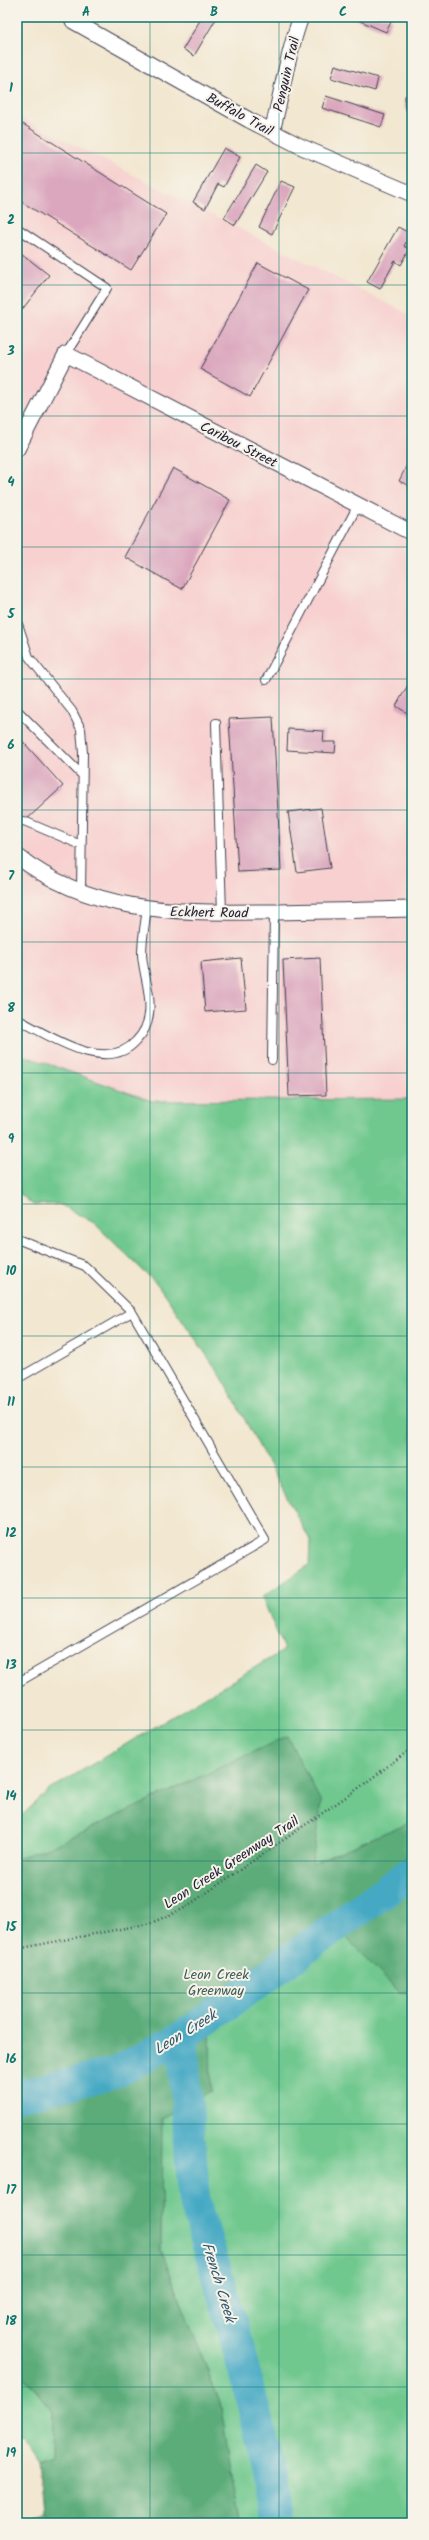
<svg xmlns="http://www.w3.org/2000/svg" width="429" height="2540" font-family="Kalam,sans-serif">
<rect width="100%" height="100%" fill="#f7f3e8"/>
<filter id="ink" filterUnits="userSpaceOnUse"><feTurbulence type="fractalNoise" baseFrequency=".025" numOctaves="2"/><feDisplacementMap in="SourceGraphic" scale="8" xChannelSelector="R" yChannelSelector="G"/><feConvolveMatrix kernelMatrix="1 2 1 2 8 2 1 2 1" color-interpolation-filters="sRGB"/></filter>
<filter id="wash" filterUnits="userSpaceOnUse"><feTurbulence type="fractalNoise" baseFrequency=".012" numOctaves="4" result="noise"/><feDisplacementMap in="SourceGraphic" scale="16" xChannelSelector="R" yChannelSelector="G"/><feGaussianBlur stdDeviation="0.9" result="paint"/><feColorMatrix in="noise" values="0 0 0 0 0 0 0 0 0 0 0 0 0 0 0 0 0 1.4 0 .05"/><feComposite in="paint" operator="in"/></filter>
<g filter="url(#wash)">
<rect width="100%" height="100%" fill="#f2e7d0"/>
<path fill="#f7d0cf" d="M17 116 412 316V1099L152 1101 17 1053Z"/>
<path fill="#70c88e" stroke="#497564" d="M17 1053 152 1101 412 1099V2523H240L220 2403 161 2250V2214L17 2268V1820L49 1790 284 1650 262 1597 309 1565 310 1540 221 1376 158 1285 94 1223 59 1204 33 1205 20 1194 17 1187Z
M17 2368 54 2412 53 2457 39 2462 24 2439 17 2437Z
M44 2513 52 2523H17V2520Z"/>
<path fill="#5cac79" stroke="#3f675a" d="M287 1736 321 1802 312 1864 412 1821V1994L398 1992 344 1935 210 2026 211 2092 162 2118 161 2250 220 2403 240 2523H52L44 2513 39 2462 53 2457 54 2412 17 2368V1858L57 1844Z"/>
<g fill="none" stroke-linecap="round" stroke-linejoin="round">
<path stroke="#44a9c4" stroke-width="32" d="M182 2037 194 2199 232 2325 267 2459 275 2523
M17 2096 115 2073 182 2037 412 1872"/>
</g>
<g id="blocks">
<path fill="#dba7be" d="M202 17H217L194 56 183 49Z
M351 17H386L392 20 386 32Z
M335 65 378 78 375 91 331 78Z
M326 96 385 115 381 127 322 108Z
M405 96H412V109H405Z
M23 124 166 214 131 270 17 199V133Z
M224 148 240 157 224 187 218 184 205 209 193 202Z
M256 165 267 172 235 225 224 218Z
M281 181 295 187 272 234 259 227Z
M398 227 411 234 404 246 410 249 401 265 395 261 380 289 367 282Z
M17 250 49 275 17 316Z
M258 263 308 290 250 397 200 369Z
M412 455V487L399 481Z
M173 468 230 500 182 589 125 557Z
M412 678V716L396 706Z
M273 717 281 870 238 872 229 719Z
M288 729 324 731 323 742H336L335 753 287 750Z
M17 735 63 786 25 821 17 812Z
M321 808 330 868 297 872 288 812Z
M241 958 246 1009 205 1012 201 962Z
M320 958 326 1095 289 1096 283 960Z"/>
</g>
</g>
<g filter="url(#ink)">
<use href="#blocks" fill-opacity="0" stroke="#414051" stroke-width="1"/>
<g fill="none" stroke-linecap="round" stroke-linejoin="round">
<defs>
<path id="service" d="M17 228 107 288 66 354
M17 621 29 657 72 711 81 729 83 753 81 891
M266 680 358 505
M17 710 82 775
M216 723 222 913
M17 822 24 821 81 845
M17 1019C48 1035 106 1075 136 1041 143 1034 148 1024 149 1014 152 994 143 974 142 954 142 939 145 923 147 909
M272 1060 274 912
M17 1239 85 1266 132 1312 265 1540 17 1683
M17 1379 132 1312"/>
<path id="minor" d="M73 21 249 120 302 147 412 194
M272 131C282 94 287 54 301 17
M17 449 66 354 412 533
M17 856C89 912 171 913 257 912 309 912 360 910 412 909"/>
</defs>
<use href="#service" stroke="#414051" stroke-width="10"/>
<use href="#minor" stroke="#414051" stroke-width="17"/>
<path stroke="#414051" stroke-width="2.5" stroke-dasharray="1 3" stroke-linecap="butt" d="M17 1949 151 1923 183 1909 356 1790 412 1748"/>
<use href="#service" stroke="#fff" stroke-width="8"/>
<use href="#minor" stroke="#fff" stroke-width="15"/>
</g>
</g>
<path fill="none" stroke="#0f766e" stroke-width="1" stroke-opacity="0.55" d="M150 17V2523M279 17V2523M17 153H412M17 285H412M17 416H412M17 547H412M17 679H412M17 810H412M17 942H412M17 1073H412M17 1204H412M17 1336H412M17 1467H412M17 1598H412M17 1730H412M17 1861H412M17 1993H412M17 2124H412M17 2255H412M17 2387H412"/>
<g text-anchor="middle" stroke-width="4" stroke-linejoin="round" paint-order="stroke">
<g font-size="14" fill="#22223b" stroke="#f7f3e8">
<text transform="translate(286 74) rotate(-77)" y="5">Penguin Trail</text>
<text transform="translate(240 114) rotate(29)" y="5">Buffalo Trail</text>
<text transform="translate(239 444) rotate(27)" y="5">Caribou Street</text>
<text transform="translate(209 912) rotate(1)" y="5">Eckhert Road</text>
<text transform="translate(231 1862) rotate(-33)" y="5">Leon Creek Greenway Trail</text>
</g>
<g font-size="14" fill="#3d5c58" stroke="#f7f3e8">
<text x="216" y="1979">Leon Creek<tspan x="216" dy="16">Greenway</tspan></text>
</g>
<g font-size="15" font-style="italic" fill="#305872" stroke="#f7f3e8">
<text transform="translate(185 2032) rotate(-32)" y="5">Leon Creek</text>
<text transform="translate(219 2282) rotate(73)" y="5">French Creek</text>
</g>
</g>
<rect width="429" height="2540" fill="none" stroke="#f7f3e8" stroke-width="44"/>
<rect x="22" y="22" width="385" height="2496" fill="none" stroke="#0f766e" stroke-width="1.5"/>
<g font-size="13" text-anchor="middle" font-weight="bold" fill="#0f766e">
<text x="86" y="16">A</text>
<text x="214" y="16">B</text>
<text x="343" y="16">C</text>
<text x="11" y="92">1</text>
<text x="11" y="224">2</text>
<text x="11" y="355">3</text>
<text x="11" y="486">4</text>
<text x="11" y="618">5</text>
<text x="11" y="749">6</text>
<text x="11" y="880">7</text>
<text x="11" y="1012">8</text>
<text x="11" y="1143">9</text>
<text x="11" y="1275">10</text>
<text x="11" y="1406">11</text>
<text x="11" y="1537">12</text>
<text x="11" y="1669">13</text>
<text x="11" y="1800">14</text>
<text x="11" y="1931">15</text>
<text x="11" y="2063">16</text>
<text x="11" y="2194">17</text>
<text x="11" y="2325">18</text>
<text x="11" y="2457">19</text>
</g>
</svg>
